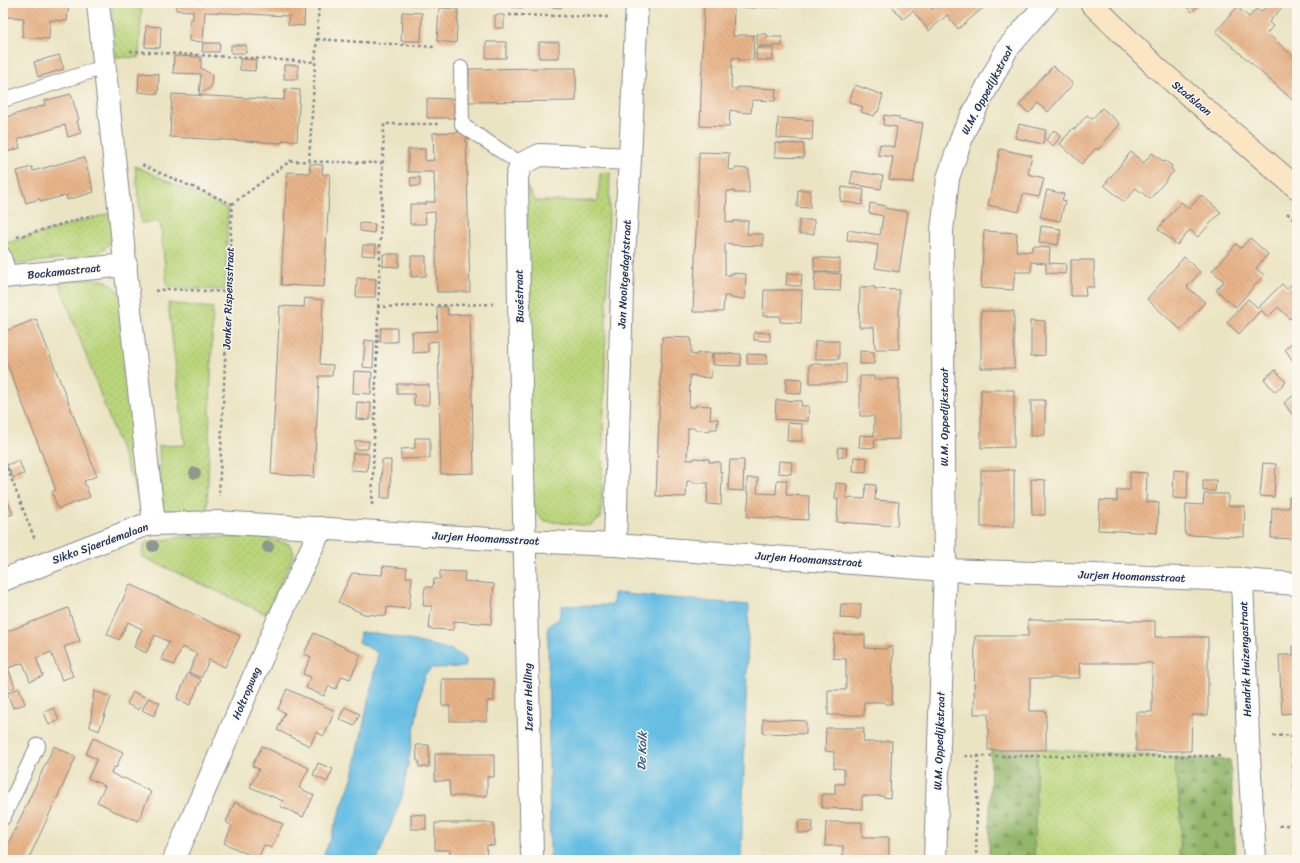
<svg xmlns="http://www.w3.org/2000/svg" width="1300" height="863" font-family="Sriracha,sans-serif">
<defs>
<pattern id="grass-dots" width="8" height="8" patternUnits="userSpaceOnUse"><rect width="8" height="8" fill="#bad57a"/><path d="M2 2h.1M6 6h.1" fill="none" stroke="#9fb76c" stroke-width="1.8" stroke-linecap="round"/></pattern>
<pattern id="forest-firs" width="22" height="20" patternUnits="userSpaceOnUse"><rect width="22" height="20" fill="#93b66a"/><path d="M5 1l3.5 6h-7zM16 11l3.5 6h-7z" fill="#77945a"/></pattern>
<pattern id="building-back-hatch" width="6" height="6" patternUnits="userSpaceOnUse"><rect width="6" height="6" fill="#e8b488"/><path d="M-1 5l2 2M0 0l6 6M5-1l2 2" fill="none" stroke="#c69b78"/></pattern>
</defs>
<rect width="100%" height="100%" fill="#fbf7ec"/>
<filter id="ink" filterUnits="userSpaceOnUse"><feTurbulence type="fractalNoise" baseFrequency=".025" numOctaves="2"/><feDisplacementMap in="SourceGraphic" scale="8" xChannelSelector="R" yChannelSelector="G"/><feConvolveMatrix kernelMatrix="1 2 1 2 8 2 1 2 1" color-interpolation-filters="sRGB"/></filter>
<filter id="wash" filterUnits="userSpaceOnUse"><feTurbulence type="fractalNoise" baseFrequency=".012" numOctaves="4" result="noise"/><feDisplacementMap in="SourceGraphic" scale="16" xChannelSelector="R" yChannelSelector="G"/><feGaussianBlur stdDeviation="0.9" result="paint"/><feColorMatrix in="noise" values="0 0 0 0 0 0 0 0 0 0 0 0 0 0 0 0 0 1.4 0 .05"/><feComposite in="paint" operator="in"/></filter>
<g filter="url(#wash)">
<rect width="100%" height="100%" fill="#ebe4c3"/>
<path fill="url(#grass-dots)" stroke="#6a826c" d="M111 3H142L139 58 116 57Z
M135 166 228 209 225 290 177 288 167 286 160 222 141 223Z
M610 172 601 518 589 526 545 521 530 508 523 180 535 201H598L600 173Z
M114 212C113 235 117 242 95 255L18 264 11 260 3 244Z
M90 279C106 279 112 281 121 296L140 502 59 282Z
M168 303 213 308 207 512 162 510 159 446 185 445Z
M181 537H262L289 544 294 553 290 563 266 614 141 556 145 543Z
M1037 749 1174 757C1178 791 1184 825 1178 860H1034Z"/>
<path fill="url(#forest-firs)" stroke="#577264" d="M991 746 1037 749 1034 860H989Z
M1174 757 1230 760 1236 860H1178C1184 825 1178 791 1174 757Z"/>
<path fill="#66bee3" stroke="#4076a0" d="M614 593 749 605 741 860H550L548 626 559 619 562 606 613 605Z
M360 632 383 634 452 650 466 659 464 667 432 668 424 675 402 797 377 860H322L353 776 378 653 359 642Z"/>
<g id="blocks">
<path fill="url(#building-back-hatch)" d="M8 3H69L67 21 50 20 49 39 22 37 24 18 7 17Z
M177 3H305L304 26 288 25 289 16 205 12 203 42 189 41 190 19H193V11L176 10Z
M412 3H433V6L412 5Z
M511 3H524V8L511 7Z
M551 3H562L561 8 551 7Z
M704 3H755V8L740 7V5H734L733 36H739V35H754L753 60H738L739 58H732L731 89H737L738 87 776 89 775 101 752 100 751 113 737 112V111L730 110 729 127 700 126Z
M757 3H779V7H757Z
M893 3H928L932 9 939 3H989L958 29 947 15 929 31 913 11 903 19 891 5Z
M1182 3H1200L1192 12Z
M1269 3H1286L1269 22 1273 26 1267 33 1297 60V101L1296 103 1216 32 1237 7 1249 17 1256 9 1261 12Z
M439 8 458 9 456 43 437 41Z
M402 12 422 13 421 41H401Z
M495 15H504V28H495Z
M146 26 161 27 160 48 145 47Z
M757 34H767V37H782V46H757Z
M486 42H506V58H486Z
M539 42H559V58H539Z
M203 43H220L219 52H202Z
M231 45H246V53H231Z
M756 48H773V60H756Z
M59 55 64 69 38 77 34 62Z
M174 56 201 57V68L212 75 211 87 199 95 201 74 173 73Z
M3 59H7L5 86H3Z
M240 59 256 60 255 71 240 70Z
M284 65H298V79H284Z
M1053 66 1073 84 1048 112 1038 103 1029 113 1019 105Z
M549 68H576V101L469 102V69Z
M139 73 159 74 158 94 138 92Z
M855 85 883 95 878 112H876L874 116 861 112 863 107 849 102Z
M285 89 300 90 297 141 283 140 282 143 170 137 172 94 284 100Z
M71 94 79 120 77 121 81 133 68 137 65 125 18 139 20 148 7 152 3 143V118L45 105 44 101Z
M427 98 454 99V118H427Z
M1102 108 1120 124 1098 150 1096 148 1082 164 1060 144 1073 128 1075 129 1087 115 1092 119Z
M884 115 899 117V120L923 123 913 183 889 179 893 157 878 155 880 144 894 147 897 127 883 125Z
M778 118 813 120 812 140 777 138Z
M1019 124 1046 130 1043 144 1015 138Z
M1054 130 1061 136 1053 146 1046 140Z
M466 132 470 292H437L435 212 425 213 426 224H410V204H426V202H435L434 172H408V149H425V161L434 160 433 133Z
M775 143 804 144V158L775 157Z
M1000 149 1032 156 1028 174 1044 178 1039 197 1023 194 1019 212 988 205Z
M699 152 729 153 728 170H735V168L749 169V193H734V191H727L726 222 733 223V221H748L747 234H763V246L732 245V244L725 243V275H731V273L746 274 745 299 731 298 730 296H724L723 312H693Z
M1131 152 1144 163 1152 153 1164 162 1165 161 1172 166 1171 169 1174 171 1150 199 1136 188 1124 202 1104 185Z
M84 157 94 192 67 200 66 195 41 202 40 199 26 203 17 171 32 167 33 171Z
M310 164 323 165 322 174H330L324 287 281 285 287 172 310 173Z
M853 171 883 176 881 189 850 184Z
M420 177V186H411L410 178Z
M842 187 864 190 862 205 840 201Z
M798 190H810V208L797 207Z
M1047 190 1064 194 1062 200 1065 201 1060 221 1040 217Z
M1201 195 1221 212 1198 237 1190 230 1177 245 1158 229 1181 202 1189 209Z
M870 203 886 206 885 208 908 212 899 272 875 268 878 245 847 240 848 230 880 235 883 216 869 213Z
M799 220H814V234H799Z
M360 223 375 224 374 233 360 231Z
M1041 226 1061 229 1058 245 1039 242Z
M984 231 1017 233 1016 251 1032 252V247L1050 248 1049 263 1066 264 1065 274 1046 273V263L1031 262V272H1015L1013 290 981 288Z
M1250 238 1268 254 1256 268 1264 275 1236 307 1216 290 1224 281 1212 271 1236 244 1241 248Z
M363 245H376L375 256 362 255Z
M383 254H399V267L383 266Z
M411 256H426V276L411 277Z
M814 257 840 259V272L814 271Z
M1184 257 1200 272 1187 287 1205 302 1181 330 1147 299Z
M1071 260H1094V287H1085L1086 296H1071Z
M815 272 841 274 840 291 814 290Z
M787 273 802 274 801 286 786 285Z
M357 278 376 279 375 297H356Z
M1297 278V312L1290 319 1278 307 1268 317 1261 310 1239 334 1227 322 1248 299 1258 308 1282 284 1287 289Z
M860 287H875V289L899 290V349H875L874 327H859Z
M764 290H802L801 323 780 322V316H763Z
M305 298 323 300 320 364 333 365 332 376H319L314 477 271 474 280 306 304 307Z
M437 307H447L448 315 470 314 474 473 441 474 438 341 428 342V352L413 353 412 332 438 331Z
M981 311H1014V368H981Z
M36 319 97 476 84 481 90 497 58 509 52 492 56 490 3 353V332Z
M1031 320 1045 321V355L1031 356Z
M381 328H397V342H380Z
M754 332 770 333V341L754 340Z
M662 337 691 338V354L697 355V353H712L711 378 697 377V376L690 375 689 407H696V405L711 406 710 419H718L717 429H710V431L695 430V428H688L687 460H694V458L709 459V462H720V472H722L721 505 707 504 708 483H693V481H687L686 497 656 496Z
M1297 339V358L1293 361 1285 349Z
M365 340 374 341 373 368 363 367Z
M815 341H839V359H815Z
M860 351 874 352V364H860Z
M713 353 741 354V366L713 365Z
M747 354 767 355V364H747Z
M810 364H846V383H810Z
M1275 370 1286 382 1275 392 1264 379Z
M354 371 372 372 371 394 353 393Z
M860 376H874V379H899V439L874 440 875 448 859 447 860 435 874 436V416H860Z
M786 378 802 379 801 394 786 392Z
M397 384H414V385H429V405H414V394H397Z
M981 390H1014V447L981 448Z
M1297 393V414L1294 417 1284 403Z
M776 400 802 401 801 406H809L808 421 775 419Z
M1031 400H1045V435H1031Z
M357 402 371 403 370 420 356 419Z
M788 423 802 424V441H787Z
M415 438H430V458L401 459V449L415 448Z
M355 441H369L368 449H355Z
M838 447 847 448 846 457H838Z
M353 453 369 454 367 471 351 470Z
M854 457 867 458 866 473 853 472Z
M19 460 24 474 13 478 7 465Z
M382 460H391L390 498H381Z
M730 460H744L743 491 728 490Z
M779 461 792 462 791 474 778 473Z
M1263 463 1276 464 1274 497 1260 496Z
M981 470H1014V527H981Z
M1174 470 1188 471 1187 499 1173 498Z
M1130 472 1147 473 1146 502 1159 503 1157 533 1098 530 1100 500 1117 501V490H1130Z
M747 478H758L757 493 776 494 777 480H787L786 495 809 496 808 520 747 517 749 493H747Z
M1031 479 1045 480V515H1032Z
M1203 480H1216L1215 491H1203Z
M836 483 847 484 846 498 865 499 866 484 876 485 875 500 899 502 897 526 837 522 838 499H835Z
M3 488 13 514 3 517Z
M1204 494H1228V506H1245L1244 537 1185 535 1186 504 1203 505Z
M1289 497 1297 498V539L1271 538 1272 508H1289Z
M383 566 407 568 406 577H412L409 609 387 607 386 616 364 614 338 602 352 573 382 575Z
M440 571 465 572 464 581 494 584 491 624 454 621 453 630 429 629 431 610H432V606H423L425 587H433L434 579H440Z
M130 584 240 636 225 667 209 660 201 678 189 672 197 654 182 647 174 665 161 659 169 642 155 635 146 653 134 647 142 629 128 622 119 640 107 634Z
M841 604H861L860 619 840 618Z
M68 608 80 641 64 647 71 665 69 666 73 676 62 680 51 652 36 658 43 676 30 681 23 663 8 668 15 687 3 691V633Z
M1028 620 1155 621V637H1208V715H1192L1191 751H1136V712H1152V663H1079L1080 678H1030V711H1046V750H988V714H974L975 636H1028Z
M314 633 361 655 350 679 342 676 336 689 329 686 324 696 306 688 311 677 303 674 311 657 304 654Z
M834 634 865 635V648L886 649V647H893L892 704H885V702H864V715H828V690H846V659L833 658Z
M1293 645H1297V713L1282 714 1279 655H1293Z
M188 673 201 680 190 705 177 699Z
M442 679H494V701H487V721H450V706H442Z
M19 688 25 704 13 708 7 693Z
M287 689 335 711 324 736 316 732 310 746 277 730 285 713 278 709Z
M94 691 111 697 99 731 90 727Z
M133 692 145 697 139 710 127 704Z
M148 698 160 703 154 716 142 710Z
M345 707 360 714 354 726 339 719Z
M54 708 59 720 49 725 44 712Z
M763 719 806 721V734L763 733Z
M826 728H864L863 742H884V741H892L890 798 883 797V796H862V809L822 808V794H835V784H844V769L834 768V752L825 751Z
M93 738 123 752 116 768 114 767 111 773 123 779 124 778 151 792 138 821 109 809 110 808 97 802 105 786 88 778 97 759 86 754Z
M416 745H429V767H419V761H417Z
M54 746 76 757 28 860H6L3 858V855Z
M262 746 309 768 299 788 314 795 303 817 280 806 283 801 250 787 259 769 252 766Z
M435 754H494V777H487V796H450L449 781H435Z
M318 763 333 769 327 782 313 775Z
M235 802 283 824 271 848 264 845 258 859 224 843 232 826 226 822Z
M411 814 426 815V829H411Z
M799 820 813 821 812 833H798Z
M826 822H862V837H889V860H843V846H825Z
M435 823H494V846L487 845 486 860H449L450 850H435Z"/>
</g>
</g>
<g filter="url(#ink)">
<use href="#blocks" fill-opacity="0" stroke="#838a90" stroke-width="1"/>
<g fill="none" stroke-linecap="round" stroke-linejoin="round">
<defs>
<path id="lane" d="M461 68 462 125 521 164
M3 100 104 67
M3 254 10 276
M3 818 38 745"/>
<path id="street" d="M98 3 129 301 154 524
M3 277 126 265
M615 545 622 289 630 159 637 3
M3 580 142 526 154 524 218 522 524 541 615 545 945 570 1242 580 1297 584
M1242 580 1248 739 1255 860
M532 853 519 303 517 177 521 164 540 155 630 159
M174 860 277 623 321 528
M935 860 945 570 942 231 948 178 964 131 1007 49 1047 3"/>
<path id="secondary" d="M1091 3 1157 68 1297 188"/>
</defs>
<use href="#lane" stroke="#838a90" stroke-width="16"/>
<use href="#street" stroke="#838a90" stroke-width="24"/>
<use href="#secondary" stroke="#838a90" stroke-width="24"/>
<path stroke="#838a90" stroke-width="2.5" stroke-dasharray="3 3" stroke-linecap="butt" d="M509 15 610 17
M317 39 435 47
M130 51 315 62
M309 161 319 3
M142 165 232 204 219 496
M232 204 290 161 382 163
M1287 213 1297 222
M17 237 93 215
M155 291 167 289 229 292
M377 307 493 304
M3 457 35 540
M372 505 384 124H439
M1273 736 1291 735 1297 833
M965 756H1222
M1279 826 1296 824
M976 860 978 756"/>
<use href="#lane" stroke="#fff" stroke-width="14"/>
<use href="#street" stroke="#fff" stroke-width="22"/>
<use href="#secondary" stroke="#fbe6c4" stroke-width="22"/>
</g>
<g fill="#8f978f">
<circle cx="195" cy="473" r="6"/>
<circle cx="153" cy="546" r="6"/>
<circle cx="268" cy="547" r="6"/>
</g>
</g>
<g text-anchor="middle" stroke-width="3" stroke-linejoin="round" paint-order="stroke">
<g font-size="11" fill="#1b2f5e" stroke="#fbf7ec">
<text transform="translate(987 90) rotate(-62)" y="4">W.M. Oppedijkstraat</text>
<text transform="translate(1192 98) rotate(40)" y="4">Stadslaan</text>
<text transform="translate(64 271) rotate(-6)" y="4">Bockamastraat</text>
<text transform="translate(624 274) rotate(-87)" y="4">Jan Nooitgedagtstraat</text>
<text transform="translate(519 296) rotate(-91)" y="4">Buséstraat</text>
<text transform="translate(228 298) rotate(-88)" y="4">Jonker Rispensstraat</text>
<text transform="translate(944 417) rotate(-90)" y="4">W.M. Oppedijkstraat</text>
<text transform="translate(486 538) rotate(3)" y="4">Jurjen Hoomansstraat</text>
<text transform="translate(100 543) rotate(-20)" y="4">Sikko Sjaerdemalaan</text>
<text transform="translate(809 559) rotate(4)" y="4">Jurjen Hoomansstraat</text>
<text transform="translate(1132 576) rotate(2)" y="4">Jurjen Hoomansstraat</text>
<text transform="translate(1245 659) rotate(-92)" y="4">Hendrik Huizengastraat</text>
<text transform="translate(246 693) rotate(-67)" y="4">Holtropweg</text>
<text transform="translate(528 697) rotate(-91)" y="4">Izeren Helling</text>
<text transform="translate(939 741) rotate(-88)" y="4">W.M. Oppedijkstraat</text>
</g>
<g font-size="12" font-style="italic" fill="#325a86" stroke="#fbf7ec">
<text transform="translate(642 751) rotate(-88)" y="4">De Kolk</text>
</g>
</g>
<rect width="1300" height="863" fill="none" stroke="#fbf7ec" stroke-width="16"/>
</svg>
